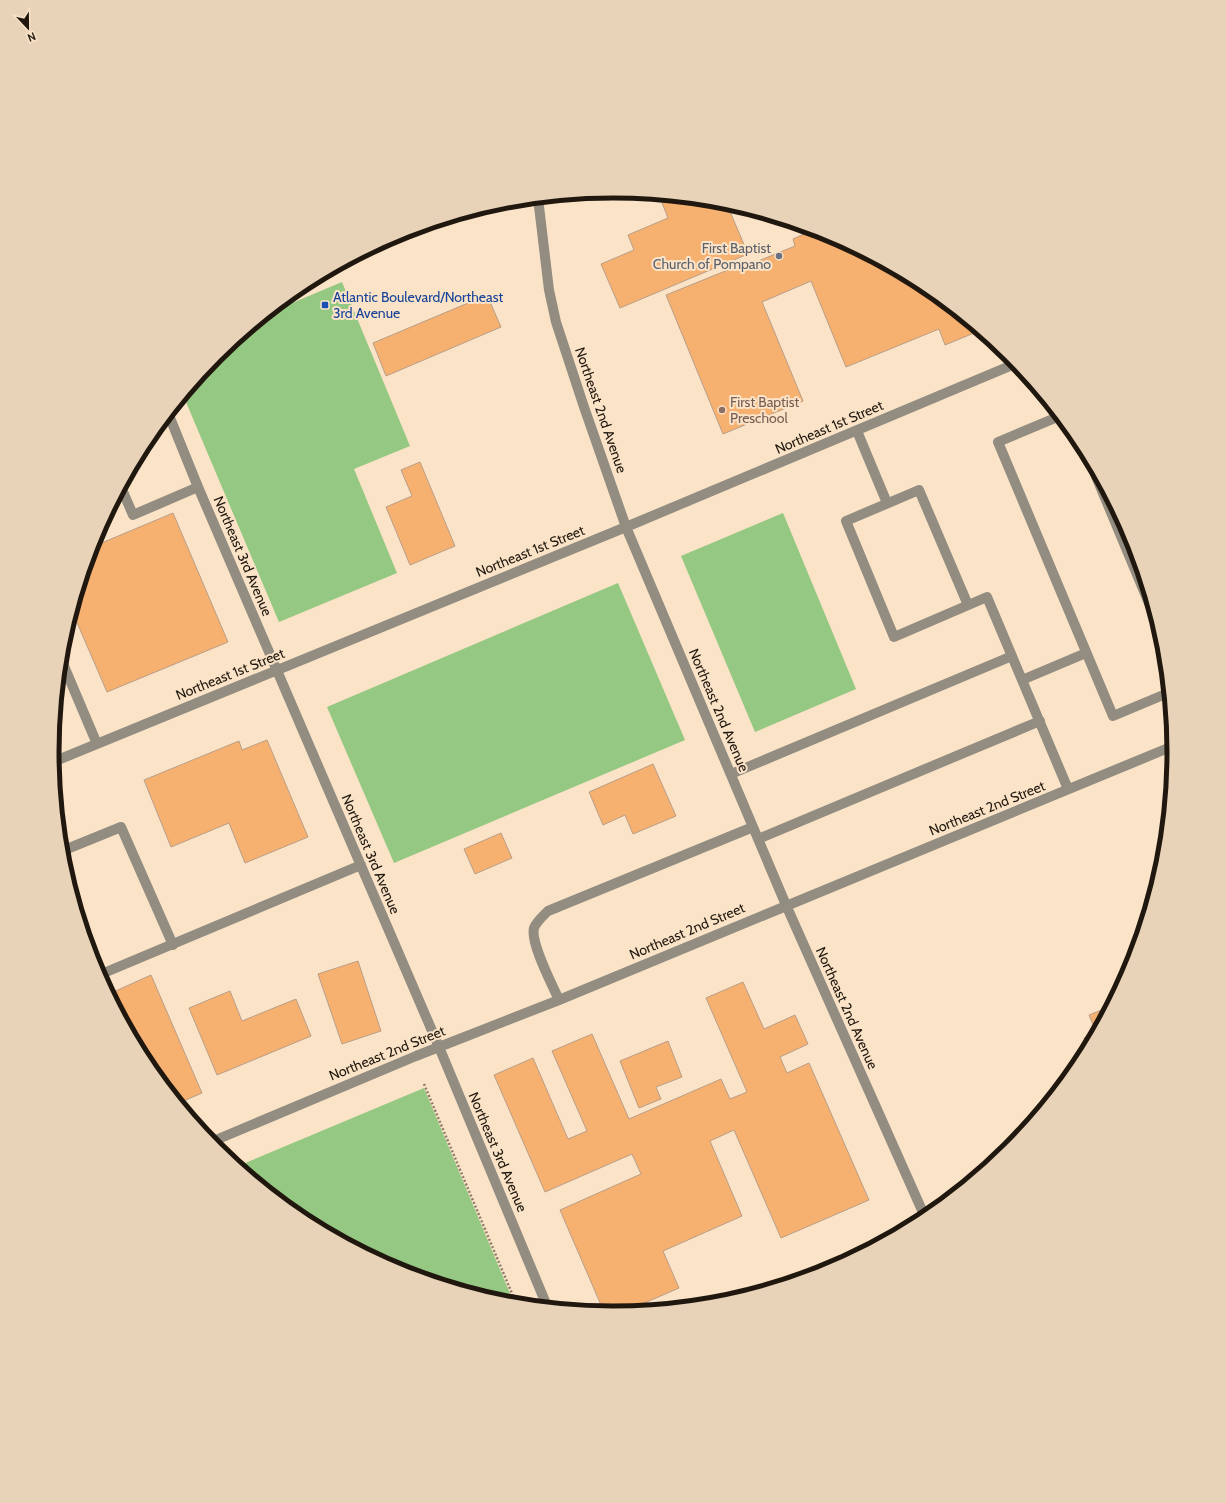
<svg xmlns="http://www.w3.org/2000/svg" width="1226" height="1503" font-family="Cabin,sans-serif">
<rect width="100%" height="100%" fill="#fae3c7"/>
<path fill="#95c882" d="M342 282 410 446 354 469 397 573 279 622 183 395 216 355 266 314Z
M783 513 856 689 755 732 681 556Z
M618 583 685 740 394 863 327 707Z
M424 1088 514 1303 503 1302 398 1270 301 1218 238 1166Z"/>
<path fill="#f6b06f" stroke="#b99e88" d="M659 195 726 202 748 254 620 308 601 264 634 250 628 235 668 218Z
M815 229 828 233 925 285 969 322 974 333 945 345 939 329 846 367 811 281 762 302 803 401 723 434 666 295 745 263 746 266 795 246 793 239Z
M487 295 501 327 386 376 373 343Z
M420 462 455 546 410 565 386 507 412 496 401 470Z
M173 513 228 642 107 692 72 611 77 596 83 593 80 585 92 547Z
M267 740 308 837 245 863 229 823 171 847 144 780 239 741 242 750Z
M653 764 676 816 633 834 625 815 603 825 589 792Z
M501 833 512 858 475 874 464 849Z
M358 961 381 1031 342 1044 318 974Z
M151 975 202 1093 179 1103 146 1063 109 994Z
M743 982 764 1029 795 1015 808 1044 780 1057 787 1073 809 1063 869 1200 781 1238 734 1130 710 1141 742 1216 663 1251 679 1288 626 1311 604 1312 560 1210 641 1174 632 1154 545 1192 494 1075 533 1058 568 1139 587 1131 552 1051 592 1034 629 1119 721 1079 730 1099 747 1092 706 998Z
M230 991 242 1021 296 999 311 1036 217 1075 189 1008Z
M1109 1007 1096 1032 1089 1015Z
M1096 1033 1088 1047 1084 1038Z
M668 1041 682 1077 656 1087 661 1099 639 1108 620 1061Z"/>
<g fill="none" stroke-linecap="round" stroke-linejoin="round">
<path stroke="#8d7d6b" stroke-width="2.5" stroke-dasharray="2 2" stroke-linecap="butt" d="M424 1084 516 1303"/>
<path stroke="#928d80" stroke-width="10" d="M538 198 549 290 556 322 584 407 626 527 786 905 925 1217
M1052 407 1057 417
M168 413 198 487 439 1047 547 1306
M1060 416 998 442 1113 716 1168 693
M857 431 887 503
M1085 450 1156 620
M121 487 133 515 198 487
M968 605 919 490 846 521 894 637 987 597 1068 789
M61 659 97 744
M1022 680 1086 653
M53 762 626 527 1017 363
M731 774 1012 656
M758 839 1040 721
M62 851 121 827 173 945
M99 975 361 865
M559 1000C552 984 530 943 534 928 536 922 543 916 548 911L753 827
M211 1142 416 1056 559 1000 1173 746"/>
</g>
<circle fill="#6b7280" stroke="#fae3c7" stroke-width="1.5" cx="779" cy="256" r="4"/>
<rect fill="#1a4fb4" stroke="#fae3c7" stroke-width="1.5" x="321" y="301" width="8" height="8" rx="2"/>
<circle fill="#8d6e63" stroke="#fae3c7" stroke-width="1.5" cx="722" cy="410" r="4"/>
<g text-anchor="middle" stroke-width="4" stroke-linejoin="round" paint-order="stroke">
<g font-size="14" fill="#5b616d" stroke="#fae3c7" text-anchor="end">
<text x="771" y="253">First Baptist<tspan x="771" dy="16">Church of Pompano</tspan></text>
</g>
<g font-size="14" fill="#164399" stroke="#fae3c7" text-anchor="start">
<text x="333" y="302">Atlantic Boulevard/Northeast<tspan x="333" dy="16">3rd Avenue</tspan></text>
</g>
<g font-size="14" fill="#785e54" stroke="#fae3c7" text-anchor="start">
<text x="730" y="407">First Baptist<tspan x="730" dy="16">Preschool</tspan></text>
</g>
<g font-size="14" fill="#20180f" stroke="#fae3c7">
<text transform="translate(601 410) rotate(71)" y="5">Northeast 2nd Avenue</text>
<text transform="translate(829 427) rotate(-23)" y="5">Northeast 1st Street</text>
<text transform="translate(530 551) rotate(-22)" y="5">Northeast 1st Street</text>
<text transform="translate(243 556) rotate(67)" y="5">Northeast 3rd Avenue</text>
<text transform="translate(230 674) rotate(-22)" y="5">Northeast 1st Street</text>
<text transform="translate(719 710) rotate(67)" y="5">Northeast 2nd Avenue</text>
<text transform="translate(987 808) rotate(-22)" y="5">Northeast 2nd Street</text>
<text transform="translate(371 854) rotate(67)" y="5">Northeast 3rd Avenue</text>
<text transform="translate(687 931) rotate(-23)" y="5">Northeast 2nd Street</text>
<text transform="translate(847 1008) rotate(66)" y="5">Northeast 2nd Avenue</text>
<text transform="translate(387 1053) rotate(-22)" y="5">Northeast 2nd Street</text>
<text transform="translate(498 1152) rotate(67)" y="5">Northeast 3rd Avenue</text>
</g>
</g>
<path d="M0 0H1226V1503H0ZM59 752a554 554 0 1 1 1108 0a554 554 0 1 1-1108 0Z" fill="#e9d3b8" fill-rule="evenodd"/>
<path fill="none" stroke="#20180f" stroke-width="5" d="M59 752a554 554 0 1 1 1108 0a554 554 0 1 1-1108 0Z"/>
<g transform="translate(28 28) rotate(158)" stroke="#fae3c7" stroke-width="3" paint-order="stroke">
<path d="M0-3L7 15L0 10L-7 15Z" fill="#20180f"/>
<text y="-6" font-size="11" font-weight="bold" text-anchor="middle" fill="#20180f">N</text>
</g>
</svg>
